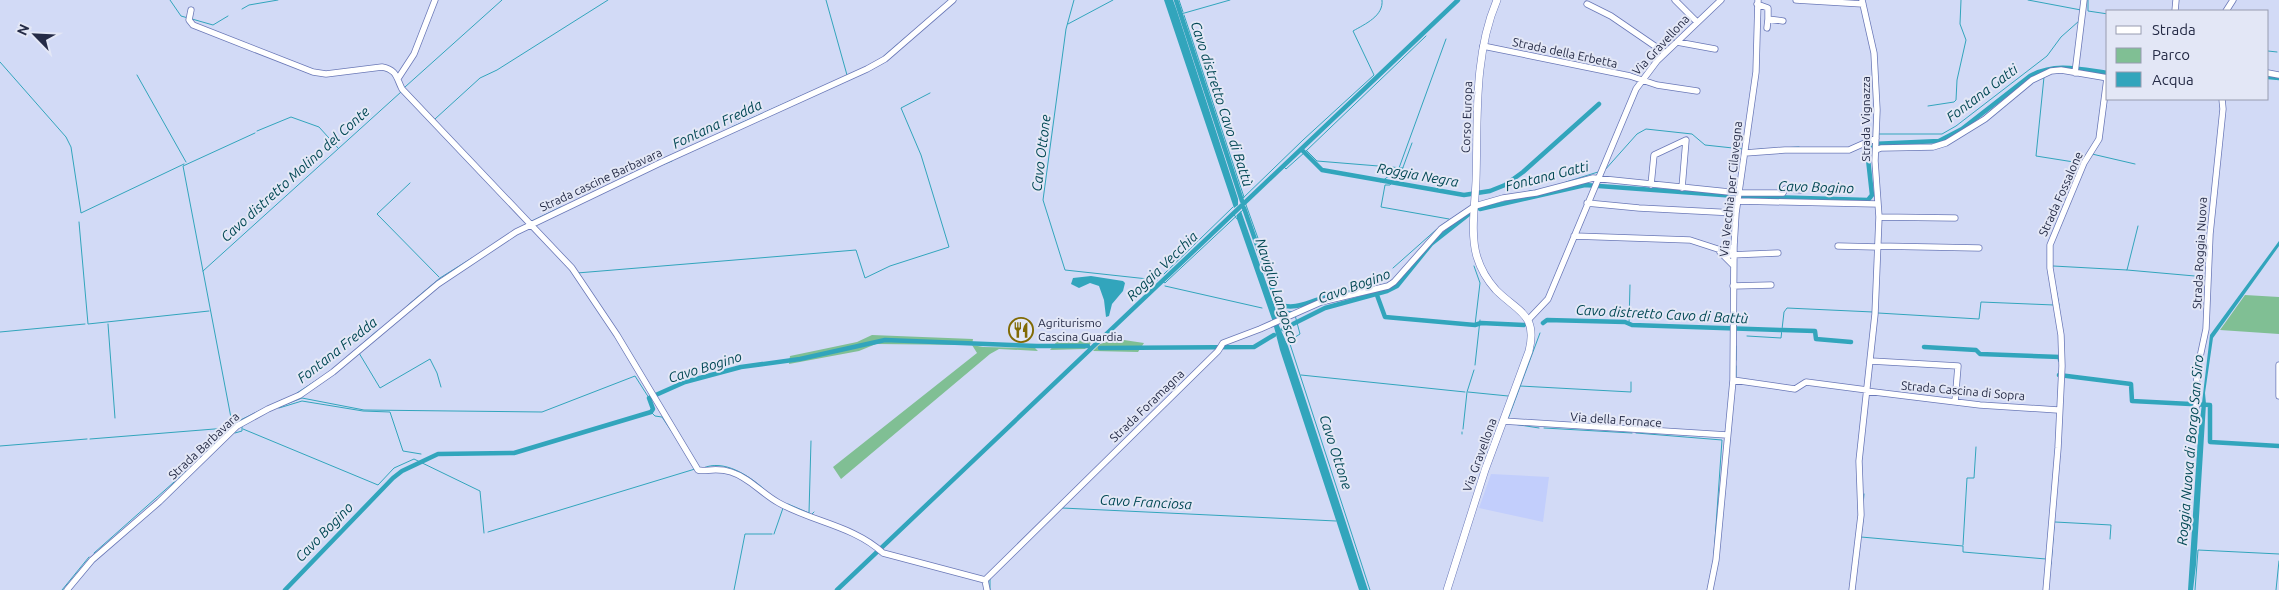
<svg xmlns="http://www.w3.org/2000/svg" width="2279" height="590" font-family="Ubuntu,sans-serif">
<rect width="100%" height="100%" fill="#d2daf6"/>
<path fill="#c2cefc" d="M1491 474 1549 477 1543 522 1479 508Z"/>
<path fill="#80bf94" d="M2245 295 2279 297V334L2220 330Z
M872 335 973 339 972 345 983 347 1035 348 1038 351 999 349 990 354 841 479 833 467 977 353 972 345 876 344 859 351 789 364 790 356 857 342Z
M1117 339 1144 343 1138 352 1093 351 1100 344Z
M1058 340 1093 341 1085 349 1050 350Z"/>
<path fill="#32a5bc" d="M1164 0H1173L1177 11 1238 199V205L1234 208Z
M1241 211 1278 316 1277 320 1273 322 1237 219V215Z
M2279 241V246L2213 338 2205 393 2206 404H2203H2206L2196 565 2193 590H2188L2198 437 2210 335Z
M1091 276 1123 281 1125 283 1123 291 1112 304 1109 316 1106 317 1104 300 1099 286 1090 283 1079 288 1071 284 1073 278Z
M1277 321 1288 346 1368 590H1359L1280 350 1273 323Z"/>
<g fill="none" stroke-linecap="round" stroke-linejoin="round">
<path stroke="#32a5bc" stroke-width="1" d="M170 0 181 16 188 18
M826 0 847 75
M1074 0 1066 29 1043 200 1065 270 1157 280
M1179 0 1183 12
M2028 0 2081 10
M2088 0V11L2108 14
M242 9 249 5 278 0
M1181 14 1230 0
M1184 15 1244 197
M192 19 213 25 228 16
M1068 24 1113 0
M2268 51 2277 52
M883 57 905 38
M0 62 66 137 71 147 81 213 184 164
M137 75 186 162
M2044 77 2036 156 2080 163
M405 87 502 0
M1928 106 1954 102 1956 100 1957 80 1966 40 1960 24 1961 0
M435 119 480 78 497 70 608 0
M732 127 817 89
M257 131 291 117 319 127 338 148
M1877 134H1942L1956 126 2047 56 2061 37 2079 21
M1412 143 1402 170 1390 185H1385L1381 207 1449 219
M1748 150 1799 147
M1307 151 1317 161 1403 168
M2092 154 2135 164
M656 167 672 161
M1284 167 1286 169 1305 152 1426 36
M1604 171 1637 134 1646 129 1692 134 1705 145 1742 149
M1381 182 1399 168 1446 39
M1566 182 1598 172
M410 183 377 214 439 277
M1529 191 1538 190
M1241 200 1303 140 1374 75 1353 31C1365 24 1384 16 1382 0
M1245 202 1264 255V265
M1233 213 1237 219
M532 221 561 207
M79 222 88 324 209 311
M1442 225 1466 209
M1474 266 1480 283 1475 325
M2053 266 2127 270 2138 226
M1393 268 1437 229
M2127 270 2206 277
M203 271 401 92
M577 273 856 250 865 278 890 266 949 247 921 155 901 108 930 93
M1164 274 1233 207
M1162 281 1165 283 1167 281 1244 209
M2055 284 2059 305
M1165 286 1262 308
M407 306 440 278 472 258
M1279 310 1293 312
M1878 313 1979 319 1981 302 2054 305
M1295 315 1300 334 1289 341 1370 590
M108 324 115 418
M1629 324 1630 285
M0 332 85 324
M1747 336 1781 338 1784 312 1787 308 1873 312
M359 353 380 388 430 359 437 373 441 387
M346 358 377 331
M1736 360V346
M1475 365 1480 320
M1301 375 1465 392
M1736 377V366
M1520 386 1631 392V382
M1468 392 1508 396
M297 393 317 380
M276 408 302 398 364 410 542 412 635 376 649 398
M279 408 302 401 363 411 390 412 403 451 421 454
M651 412 655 416 662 417 672 432
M1508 419 1540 333
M232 423 183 166 255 133
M1507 423 1539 428
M1544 428 1632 433
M243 429 378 485 394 468 414 459 480 491 484 533
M1463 429 1467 392 1474 370
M235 433 242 431V427
M1636 433 1722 440 1714 554
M1462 434V432
M90 439 227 428
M0 446 87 439
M703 468C724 459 748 475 764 489
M788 504 809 513 811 441
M1863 505 1864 494
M1062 508 1336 521
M812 514 814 512
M2055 522 2111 525 2110 539
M488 532 695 469
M774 534 783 508
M1861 537 1963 546V552L2046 559
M1861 537 1863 519
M1963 545 1967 478H1974L1976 447
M94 553 200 459 232 424 282 400
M2051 564 2054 526
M990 579V590
M62 590 89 557
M734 590 745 534H772
M2195 590 2198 550 2279 554
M2276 590 2279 561"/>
<path stroke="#32a5bc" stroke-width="4.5" d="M1176 0 1242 201
M2268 77 2279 78
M1301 149 1322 170 1464 195 1490 191 1505 185 1523 172 1599 104
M1244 208 1278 305C1297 309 1303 304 1320 299 1331 295 1343 294 1355 291
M1480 209 1585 185 1736 196 1868 200 1872 195 1868 159 1870 147 1872 144 1939 141 1962 129 2030 76C2055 62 2080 69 2108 73
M1374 287 1385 317 1475 325 1481 323 1524 325
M1543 323 1547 320 1625 322 1632 325 1781 330
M1283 329 1325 308 1387 291 1397 286 1431 244 1469 214
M1783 330 1815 331 1816 339 1851 342
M1924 347 1976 350 1980 354 2060 357V360
M1100 348 1254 347 1274 335
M2059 375 2131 384 2132 401 2210 405V442L2279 446
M285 590 393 478 402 471 438 454 514 453 651 412 653 409 649 398 685 382 741 367 800 359 885 340 1037 346H1088
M837 590 1458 0"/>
<defs>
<path id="minor" d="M1675 0 1697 22
M1796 0 1863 4
M1587 4 1611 16 1665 53
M1757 4 1768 8V19L1783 21
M191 10 189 20 193 25 313 72 326 74 382 67C397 70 396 77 402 89L572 268 617 335 698 470C706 472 716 467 731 472 750 478 762 494 779 503 813 522 854 526 883 553L985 580 987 590
M2175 11 2176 0
M2226 11 2233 0
M1767 28 1768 19
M1677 42 1715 49
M1483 46 1630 76 1657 85 1697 91
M2075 73 2084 0
M2268 73 2279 75
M399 77 414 54 435 0
M1876 150 1881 148 1933 147 1946 143 1985 119 2032 80 2051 71 2061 70 2108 78
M1745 153 1785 150H1849L1876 138
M1651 185 1654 155 1686 140 1682 188
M1738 201 1878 204
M1587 203 1639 208 1736 213
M1879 217 1955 218
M1574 236 1690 240 1727 252 1734 246
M1838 246 1878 247
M1878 246 1979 248
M1720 252 1733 265
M1730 255 1778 253
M1733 286 1771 285
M1529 319 1548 299 1636 89 1657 61 1721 0
M1871 361 1958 366 1955 402
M2279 365V396
M1733 380 1795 389 1806 382 1867 390
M1866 391 1980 405 2058 410
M2196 409 2197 371 2206 329 2210 234 2223 109 2222 99
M1503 421 1727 435
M985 580 1218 351 1223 343 1260 329 1321 302 1388 286 1394 282 1441 229 1475 206 1503 198 1536 193 1593 178 1739 193H1783L1785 189 1802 190
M67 590 92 560 159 502 237 426 268 409 300 395 333 372 438 284 516 232 662 162 867 69 885 59 953 0
M1710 590 1716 560 1733 380 1734 246 1736 213 1756 72 1758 0
M1852 590 1861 515 1859 461 1875 314 1879 217 1875 161 1877 110 1874 53 1862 0
M2046 590 2058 448 2062 366 2061 335 2050 268V245L2084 163 2099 139 2107 78"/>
<path id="major" d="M1447 590 1485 470 1529 351C1538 314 1518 312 1496 290 1487 280 1481 270 1477 257 1470 234 1475 205 1476 181 1478 121 1473 56 1497 0"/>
</defs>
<use href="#minor" stroke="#6a78b7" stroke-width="7"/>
<use href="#major" stroke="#6a78b7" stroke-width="8"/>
<use href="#minor" stroke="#fff" stroke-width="5.5"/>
<use href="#major" stroke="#fff" stroke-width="7"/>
</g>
<defs>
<symbol id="restaurant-ring" viewBox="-11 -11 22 22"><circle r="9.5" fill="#e3e7f6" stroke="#816a03" stroke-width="1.5"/><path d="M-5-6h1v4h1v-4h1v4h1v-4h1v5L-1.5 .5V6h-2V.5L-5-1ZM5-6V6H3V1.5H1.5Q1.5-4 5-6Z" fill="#816a03"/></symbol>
</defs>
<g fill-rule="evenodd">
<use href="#restaurant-ring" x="1007" y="316" width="28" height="28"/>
</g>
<g text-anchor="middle" stroke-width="4" stroke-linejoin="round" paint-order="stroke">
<g font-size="12" fill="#252b46" stroke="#e3e7f6">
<text transform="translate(1661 45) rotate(-47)" y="4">Via Gravellona</text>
<text transform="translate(1565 53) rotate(12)" y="4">Strada della Erbetta</text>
<text transform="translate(1467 117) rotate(-88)" y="4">Corso Europa</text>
<text transform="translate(1866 119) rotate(-90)" y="4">Strada Vignazza</text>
<text transform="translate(601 180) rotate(-25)" y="4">Strada cascine Barbavara</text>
<text transform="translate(1731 189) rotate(-84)" y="4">Via Vecchia per Cilavegna</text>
<text transform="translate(2061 194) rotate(-66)" y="4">Strada Fossalone</text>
<text transform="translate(2200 253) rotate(-87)" y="4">Strada Roggia Nuova</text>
<text transform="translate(1963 391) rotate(5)" y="4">Strada Cascina di Sopra</text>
<text transform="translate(1147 406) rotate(-44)" y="4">Strada Foramagna</text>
<text transform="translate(1616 420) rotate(4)" y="4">Via della Fornace</text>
<text transform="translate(204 446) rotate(-43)" y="4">Strada Barbavara</text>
<text transform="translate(1480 455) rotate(-70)" y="4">Via Gravellona</text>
</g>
<g font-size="12" fill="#252b46" stroke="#e3e7f6" text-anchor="start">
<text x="1038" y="327">Agriturismo<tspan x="1038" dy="14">Cascina Guardia</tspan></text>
</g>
<g font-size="14" font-style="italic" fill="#024854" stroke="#e3e7f6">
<text transform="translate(1982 93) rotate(-37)" y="5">Fontana Gatti</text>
<text transform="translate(1222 104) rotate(72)" y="5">Cavo distretto Cavo di Battù</text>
<text transform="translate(717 124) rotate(-25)" y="5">Fontana Fredda</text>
<text transform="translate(1041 153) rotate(-83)" y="5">Cavo Ottone</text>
<text transform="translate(295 174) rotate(-42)" y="5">Cavo distretto Molino del Conte</text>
<text transform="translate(1418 175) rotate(10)" y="5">Roggia Negra</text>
<text transform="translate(1547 176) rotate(-14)" y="5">Fontana Gatti</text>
<text transform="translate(1816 187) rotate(2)" y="5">Cavo Bogino</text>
<text transform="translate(1162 266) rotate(-44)" y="5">Roggia Vecchia</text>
<text transform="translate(1354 286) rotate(-20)" y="5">Cavo Bogino</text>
<text transform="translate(1277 291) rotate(72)" y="5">Naviglio Langosco</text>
<text transform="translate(1662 314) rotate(3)" y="5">Cavo distretto Cavo di Battù</text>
<text transform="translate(337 350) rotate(-38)" y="5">Fontana Fredda</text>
<text transform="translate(705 367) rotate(-17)" y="5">Cavo Bogino</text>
<text transform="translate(2190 450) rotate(-85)" y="5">Roggia Nuova di Borgo San Siro</text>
<text transform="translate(1336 452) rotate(72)" y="5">Cavo Ottone</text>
<text transform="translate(1146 502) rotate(3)" y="5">Cavo Franciosa</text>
<text transform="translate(324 532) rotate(-46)" y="5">Cavo Bogino</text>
</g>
</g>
<rect x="2106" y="10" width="162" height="90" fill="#e3e7f6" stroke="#979cb0"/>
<rect x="2116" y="26" width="25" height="8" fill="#ffffff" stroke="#979cb0"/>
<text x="2152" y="35" font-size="15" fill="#252b46">Strada</text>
<rect x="2116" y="48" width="25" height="15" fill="#80bf94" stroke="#979cb0"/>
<text x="2152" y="60" font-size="15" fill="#252b46">Parco</text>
<rect x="2116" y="72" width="25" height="15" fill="#32a5bc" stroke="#979cb0"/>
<text x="2152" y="85" font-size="15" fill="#252b46">Acqua</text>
<g transform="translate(35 35) rotate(294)" stroke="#e3e7f6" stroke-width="4" paint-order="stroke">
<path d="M0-4L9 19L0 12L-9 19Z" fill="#252b46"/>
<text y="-8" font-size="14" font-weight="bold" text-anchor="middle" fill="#252b46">N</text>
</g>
</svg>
